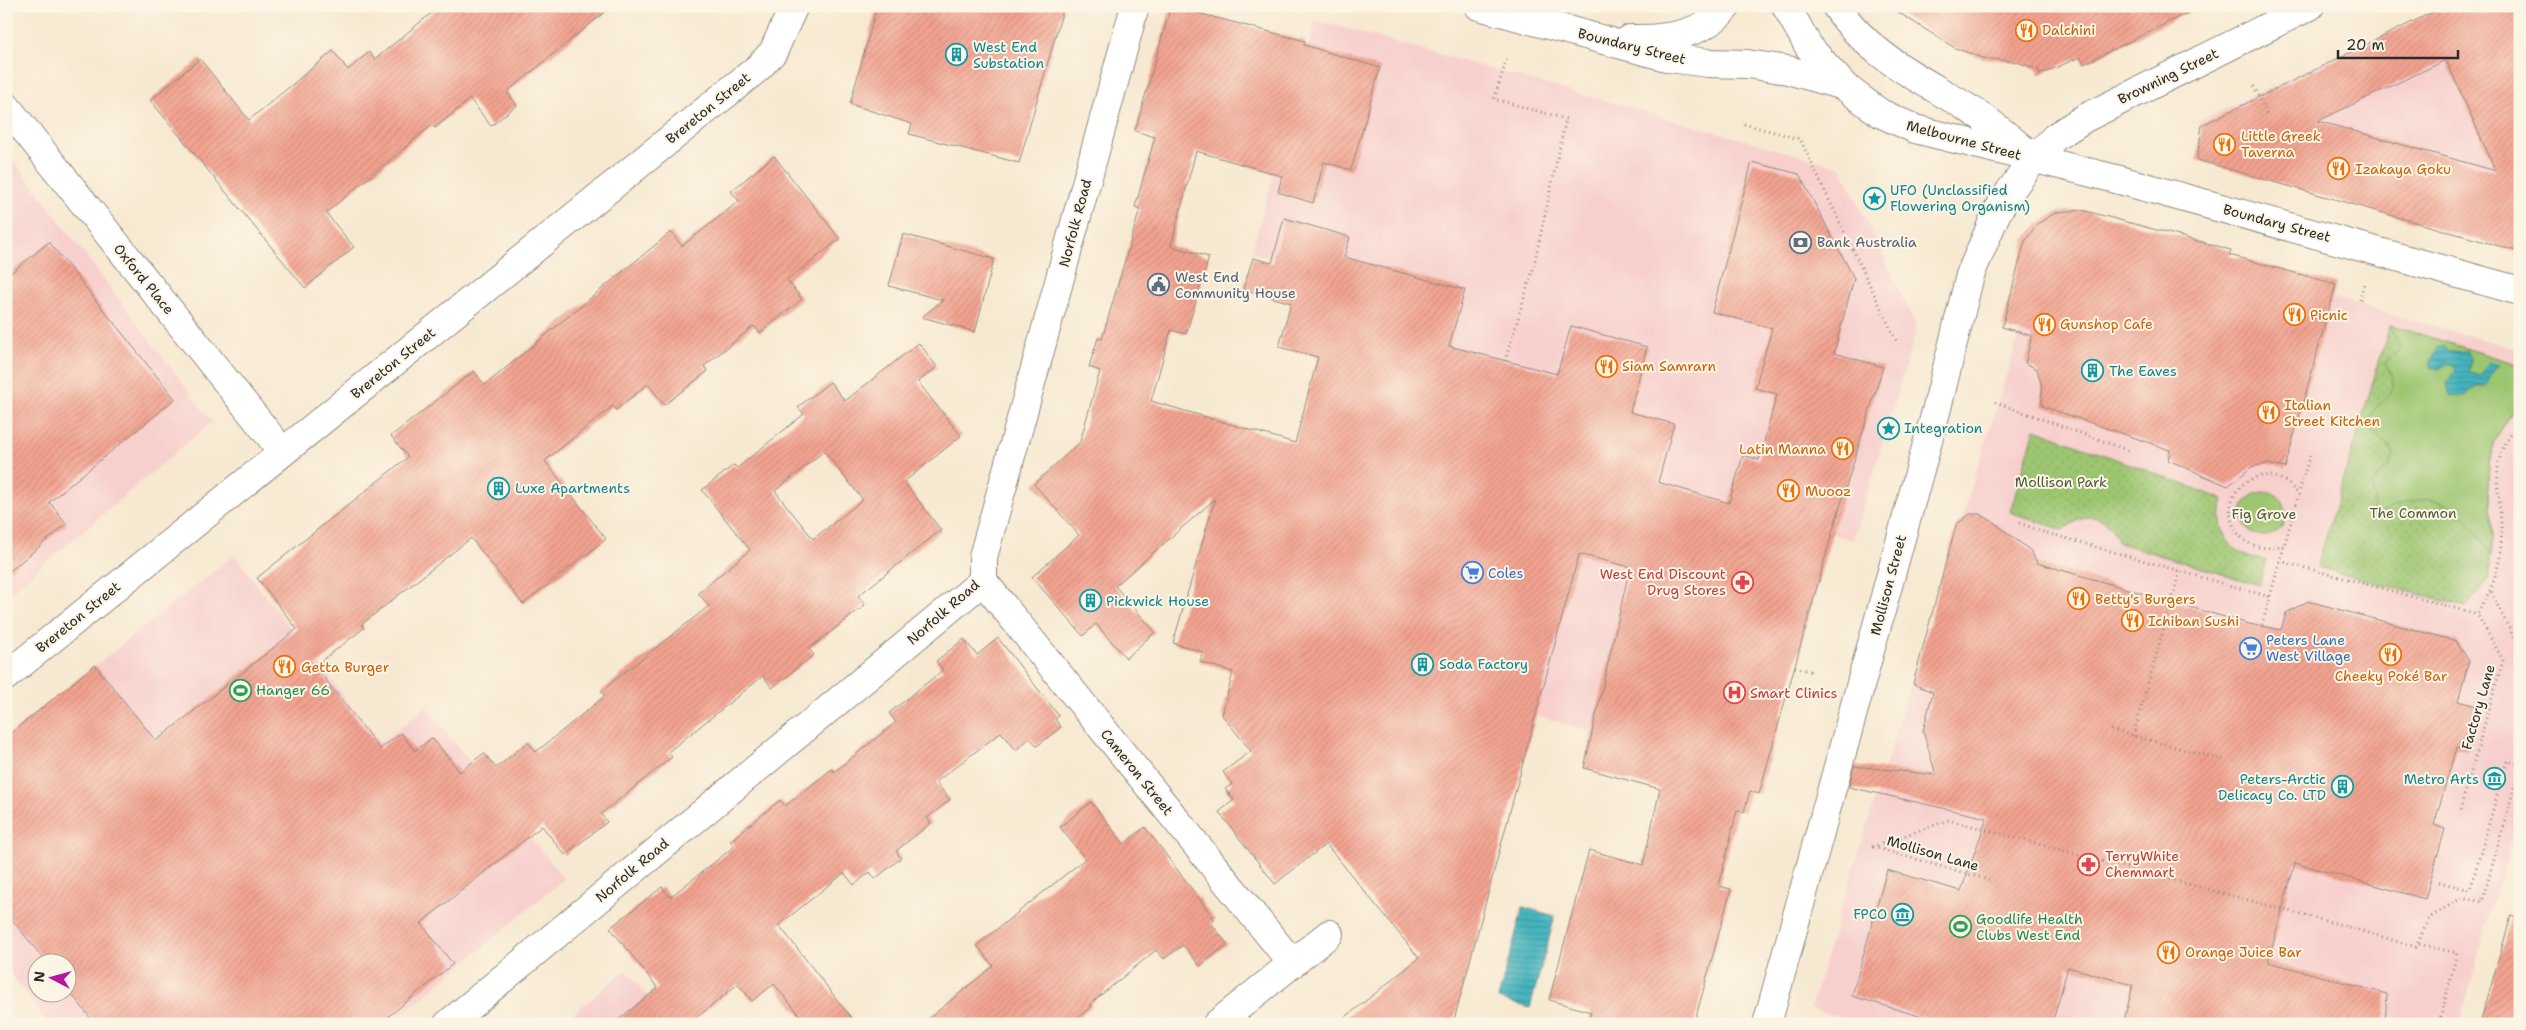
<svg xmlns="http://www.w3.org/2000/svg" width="2526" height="1030" font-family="'Shantell Sans',sans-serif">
<defs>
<pattern id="grass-dots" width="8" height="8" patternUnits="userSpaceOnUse" patternTransform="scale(1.25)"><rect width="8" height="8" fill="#9dc671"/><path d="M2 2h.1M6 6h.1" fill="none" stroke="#87aa62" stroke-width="1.8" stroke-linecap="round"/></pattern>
<pattern id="water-rules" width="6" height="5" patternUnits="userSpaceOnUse" patternTransform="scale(1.25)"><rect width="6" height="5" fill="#44b4be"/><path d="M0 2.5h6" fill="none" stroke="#39939b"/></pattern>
<pattern id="building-hatch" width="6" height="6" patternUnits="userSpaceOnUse" patternTransform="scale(1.25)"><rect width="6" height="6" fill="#f3a390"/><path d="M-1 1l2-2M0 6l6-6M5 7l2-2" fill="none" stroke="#d08c7c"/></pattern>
</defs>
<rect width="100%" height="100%" fill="#fcf5e5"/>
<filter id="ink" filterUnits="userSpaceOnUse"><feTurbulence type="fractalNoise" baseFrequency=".02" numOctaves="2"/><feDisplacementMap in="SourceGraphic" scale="10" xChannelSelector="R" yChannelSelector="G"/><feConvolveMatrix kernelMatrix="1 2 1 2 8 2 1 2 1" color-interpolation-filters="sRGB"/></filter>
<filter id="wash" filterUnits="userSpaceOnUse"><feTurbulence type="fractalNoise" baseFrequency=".0096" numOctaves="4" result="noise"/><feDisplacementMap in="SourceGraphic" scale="20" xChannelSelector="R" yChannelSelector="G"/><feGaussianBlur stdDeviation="1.12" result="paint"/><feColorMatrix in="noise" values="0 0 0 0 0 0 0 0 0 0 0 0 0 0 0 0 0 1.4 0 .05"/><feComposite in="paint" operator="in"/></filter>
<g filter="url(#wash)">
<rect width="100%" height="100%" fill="#f7e9d1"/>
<path fill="#f7d0cd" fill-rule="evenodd" d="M2445 6 2520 243 2206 158 2199 121Z
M1316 20 1841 167 1917 328 1853 540 1658 483 1592 731 1536 716 1458 1006 1222 715 1318 357 1279 347 1300 272 1252 251Z
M6 150 212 422 6 596Z
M2062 223 2520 350V816L2488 918 2460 1024H1865L1810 1009 2034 286Z
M234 555 380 743 426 707 564 879 391 1024H49L6 967V737ZM38 962H68V992H38Z
M626 970 670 1024H561Z"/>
<path fill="url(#grass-dots)" stroke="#64784e" d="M2390 325 2520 365V400L2494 441 2489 463 2488 484 2493 537 2488 579 2466 607 2317 567Z
M2035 429 2223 499C2214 532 2231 558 2266 559L2259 585 2119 543C2107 512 2088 510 2063 530L2010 512Z"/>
<path fill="#9dc671" stroke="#64784e" d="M2390 325 2520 365V400L2494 441 2489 463 2488 484 2493 537 2491 556C2458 497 2434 485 2372 517L2375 499 2372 486 2390 464 2394 454C2387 441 2376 437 2369 426 2369 404 2391 401 2393 386 2394 379 2388 369 2385 363L2400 350V347Z
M2242 514a22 22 0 1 1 44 0a22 22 0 1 1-44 0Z"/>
<path fill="url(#water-rules)" stroke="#387074" d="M2438 347H2445L2449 352 2468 351 2471 358 2469 372 2475 375 2482 374 2489 361 2500 364 2493 370 2487 384 2477 386 2465 396 2450 395 2447 383 2455 370 2454 366 2446 364 2439 369 2432 368 2430 364Z
M1523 907 1555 916 1530 1008 1498 999Z"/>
<g id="blocks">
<path fill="url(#building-hatch)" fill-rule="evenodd" d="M440 6H612L507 92 517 105 491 126 470 99 435 128 432 125 326 213 354 247 305 288 150 100 200 59 249 120 333 51 348 70 369 52 375 59Z
M877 6H1064L1019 163 909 134 912 124 850 104Z
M1171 6 1305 41 1304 45 1380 68 1351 170 1324 162 1313 203 1278 192 1282 176 1196 151 1171 246 1209 257 1186 334 1171 330 1151 401 1295 443 1318 357 1279 347 1291 303 1243 289 1253 258 1272 263 1284 218 1350 237 1344 257 1465 290 1449 346 1557 374 1571 326 1647 347 1630 412 1674 424 1658 482 1729 503 1743 455 1759 460 1777 394 1755 388 1772 328 1712 312 1752 162 1799 174 1854 278 1834 353 1883 367 1834 526 1759 794 1750 791 1744 812 1737 810 1719 886 1731 889 1694 1024H1588L1591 1012 1549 1000 1589 850 1643 865 1660 789 1584 768 1630 567 1579 554 1453 1024H1337L1419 958 1326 844 1275 884 1219 812 1234 800 1225 789 1232 784 1223 772 1251 751 1222 715 1233 672 1200 662 1203 652 1173 643 1215 499 1115 586 1155 632 1126 658 1096 624 1083 636 1032 577 1079 535 1034 484 1080 442 1100 371 1089 367 1098 338 1102 339 1140 209 1135 207 1155 137 1135 131Z
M1888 6H2201L2084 64 2080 57 2039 75V70L2017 62 1983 58 1955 48Z
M2445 6H2520V252L2197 160 2202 125ZM2446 60 2496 171 2318 121Z
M774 156 840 239 787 280 802 299 760 333 754 326 704 366 708 371 664 405 648 384 616 410 613 406 545 461 606 539 523 604 471 538 362 624 364 628 315 666 380 749 401 733 415 751 432 738 460 772 484 753 496 768 528 742 536 752 605 696 601 691 709 606 698 593 750 550 702 490 734 465 737 468 804 414 798 407 830 382 845 401 919 343 937 367 918 382 961 436 904 482 941 530 858 596 865 605 809 649 814 655 772 688 763 676 668 752 672 757 601 814 607 822 565 855 542 826 421 923 453 964 379 1024H95L68 989V962H46L6 912V737L95 665 156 741 297 629 257 578 408 457 391 436 474 371 485 385 671 232 682 246 739 201 731 191ZM824 451 863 500 813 539 775 491Z
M2082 210 2231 250 2229 255 2336 284 2285 468 2268 464 2253 466 2228 486 2168 460 2170 450 2042 406V387L2037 369 2025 363 2032 336 2002 327 2025 241 2037 224 2057 212Z
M903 234 994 259 975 332 922 317 943 300 889 286Z
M49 242 175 399 49 502 67 524 6 574V277Z
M1970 514H1980L1992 521 2031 551 2037 563 2249 624 2281 630 2286 613 2308 601 2456 641 2469 661 2458 701 2480 707 2468 750 2456 748 2434 825 2445 829 2425 899 2295 863 2268 962 2387 994 2385 1024H2123L2133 985 2068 967 2052 1024H1946L1852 996 1887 870 1961 891 1987 818 1849 787 1854 766 1936 775 1923 731 1933 692 1913 684 1956 525Z
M998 638 1059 716 1055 719 1061 727 1037 746 1030 738 1016 750 1001 732 936 782 950 800 927 818 931 823 896 851 901 858 875 879 870 872 854 885 844 873 779 925 856 1024H807L774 984 752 1001 738 984 689 1024H613L658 988 610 928 662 887 670 897 735 846 730 841 780 800 785 806 832 769 834 772 896 722 889 713 943 670 936 661 964 639 977 655Z
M1091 802 1124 844 1145 827 1215 920 1211 923 1227 944 1200 966 1183 945 1164 959 1156 950 1090 1004 1092 1006 1070 1024H922L993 966 977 945 1085 859 1060 827Z
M2511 916 2520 917V1024H2480Z"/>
</g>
</g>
<g filter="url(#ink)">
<use href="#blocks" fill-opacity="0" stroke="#918a7e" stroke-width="1"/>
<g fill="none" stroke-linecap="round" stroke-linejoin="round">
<defs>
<path id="street" d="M6 106 282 451
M2034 159 2055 137 2085 118 2310 6
M983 581 1292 963
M6 676 758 68 773 52 794 6
M448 1024 983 581V557L1135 6
M1217 1024 1329 934"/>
<path id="secondary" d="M1479 6 1670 58 1708 63 1747 64 1788 70 1841 85
M1786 6 1809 47 1845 87 1880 113 1915 129 2116 179 2520 291
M1836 6C1869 57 1922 79 1971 110 1992 122 2010 139 2029 154
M1630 39C1664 40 1705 35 1727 6
M1767 1024 1937 408 1970 275 1997 212 2010 191 2034 159"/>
</defs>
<use href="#street" stroke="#918a7e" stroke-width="30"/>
<use href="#secondary" stroke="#918a7e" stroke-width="30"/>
<path stroke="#918a7e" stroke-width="3" stroke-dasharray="1 4" stroke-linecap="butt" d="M2254 86 2267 116
M1744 124 1800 139 1897 342
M2360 300 2364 283
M1505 361 1533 269 1566 119 1494 99 1507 59
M1995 402 2130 451
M2019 523 2044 532 2270 597
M2284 545C2227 563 2209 486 2262 476 2278 474 2289 483 2298 494
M2280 561 2477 614C2496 584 2503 558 2501 523 2500 502 2495 482 2499 461 2502 446 2512 433 2520 420
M2491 592 2520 650
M2262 625 2310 454
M1795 667 1813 672
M2111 730 2224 760
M2133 736 2180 571
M2460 810 2503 660 2477 614
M1872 847 1949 820 2345 926 2416 947 2429 918 2463 897 2482 902 2520 767
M1873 847 1989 880
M2439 882 2470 890 2507 761 2520 765
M2419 944 2457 953 2439 1024"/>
<use href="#street" stroke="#fff" stroke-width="28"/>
<use href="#secondary" stroke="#fff" stroke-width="28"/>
</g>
</g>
<defs>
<symbol id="restaurant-ring" viewBox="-11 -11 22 22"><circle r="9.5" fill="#fcf5e5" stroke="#e8710a" stroke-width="1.5"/><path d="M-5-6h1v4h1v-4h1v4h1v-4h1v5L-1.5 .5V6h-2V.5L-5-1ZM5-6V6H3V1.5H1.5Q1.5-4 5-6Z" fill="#e8710a"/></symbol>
<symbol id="building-ring" viewBox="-11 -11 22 22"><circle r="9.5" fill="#fcf5e5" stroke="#0f9aa8" stroke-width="1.5"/><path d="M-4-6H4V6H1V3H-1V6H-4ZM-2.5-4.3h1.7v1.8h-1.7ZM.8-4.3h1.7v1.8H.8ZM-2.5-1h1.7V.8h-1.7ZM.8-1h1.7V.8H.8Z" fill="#0f9aa8"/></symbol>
<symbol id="sight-ring" viewBox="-11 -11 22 22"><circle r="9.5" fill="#fcf5e5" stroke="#0f9aa8" stroke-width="1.5"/><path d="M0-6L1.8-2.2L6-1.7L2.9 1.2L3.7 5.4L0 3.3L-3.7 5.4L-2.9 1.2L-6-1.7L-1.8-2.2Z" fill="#0f9aa8"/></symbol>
<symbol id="bank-ring" viewBox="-11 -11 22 22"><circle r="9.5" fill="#fcf5e5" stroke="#5c6f8a" stroke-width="1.5"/><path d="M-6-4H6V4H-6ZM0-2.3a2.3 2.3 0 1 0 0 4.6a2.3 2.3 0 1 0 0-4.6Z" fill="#5c6f8a"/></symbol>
<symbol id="civic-ring" viewBox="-11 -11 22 22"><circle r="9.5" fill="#fcf5e5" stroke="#5c6f8a" stroke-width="1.5"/><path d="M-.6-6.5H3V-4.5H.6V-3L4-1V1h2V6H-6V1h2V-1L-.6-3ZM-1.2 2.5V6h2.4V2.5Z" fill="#5c6f8a"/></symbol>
<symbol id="supermarket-ring" viewBox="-11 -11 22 22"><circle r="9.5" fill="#fcf5e5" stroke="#3f7fe0" stroke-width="1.5"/><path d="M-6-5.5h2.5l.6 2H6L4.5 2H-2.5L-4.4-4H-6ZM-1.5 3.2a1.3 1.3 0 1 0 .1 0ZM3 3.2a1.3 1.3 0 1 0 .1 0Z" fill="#3f7fe0"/></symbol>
<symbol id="pharmacy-ring" viewBox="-11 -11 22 22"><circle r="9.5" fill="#fcf5e5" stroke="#e0444e" stroke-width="1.5"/><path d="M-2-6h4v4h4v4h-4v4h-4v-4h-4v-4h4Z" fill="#e0444e"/></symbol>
<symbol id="stadium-ring" viewBox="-11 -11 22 22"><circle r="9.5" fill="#fcf5e5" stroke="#2e9e5b" stroke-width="1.5"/><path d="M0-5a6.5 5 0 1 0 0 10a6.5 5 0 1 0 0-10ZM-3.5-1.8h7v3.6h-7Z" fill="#2e9e5b"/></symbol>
<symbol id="hospital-ring" viewBox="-11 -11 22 22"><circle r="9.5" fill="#fcf5e5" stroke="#e0444e" stroke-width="1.5"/><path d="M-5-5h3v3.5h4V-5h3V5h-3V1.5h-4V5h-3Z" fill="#e0444e"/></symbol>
<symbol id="museum-ring" viewBox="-11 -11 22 22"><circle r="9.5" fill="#fcf5e5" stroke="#0f9aa8" stroke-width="1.5"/><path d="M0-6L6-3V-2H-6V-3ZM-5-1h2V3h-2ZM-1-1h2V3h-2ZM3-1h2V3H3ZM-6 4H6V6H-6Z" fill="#0f9aa8"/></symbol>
</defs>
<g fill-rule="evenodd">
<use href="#restaurant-ring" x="2014" y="18" width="25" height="25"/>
<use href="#building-ring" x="944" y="42" width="25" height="25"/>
<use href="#restaurant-ring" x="2212" y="132" width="25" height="25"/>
<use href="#restaurant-ring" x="2326" y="156" width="25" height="25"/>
<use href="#sight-ring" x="1862" y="186" width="25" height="25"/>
<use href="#bank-ring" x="1788" y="230" width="25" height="25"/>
<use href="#civic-ring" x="1146" y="272" width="25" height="25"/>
<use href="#restaurant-ring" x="2282" y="302" width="25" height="25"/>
<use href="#restaurant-ring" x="2032" y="312" width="25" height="25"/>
<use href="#restaurant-ring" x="1594" y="354" width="25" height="25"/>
<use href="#building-ring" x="2080" y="358" width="25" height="25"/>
<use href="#restaurant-ring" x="2256" y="400" width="25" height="25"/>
<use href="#sight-ring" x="1876" y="416" width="25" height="25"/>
<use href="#restaurant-ring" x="1830" y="436" width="25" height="25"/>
<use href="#building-ring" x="486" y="476" width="25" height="25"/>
<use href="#restaurant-ring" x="1776" y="478" width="25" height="25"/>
<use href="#supermarket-ring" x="1460" y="560" width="25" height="25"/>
<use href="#pharmacy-ring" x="1730" y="570" width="25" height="25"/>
<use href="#restaurant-ring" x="2066" y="586" width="25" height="25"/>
<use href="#building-ring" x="1078" y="588" width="25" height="25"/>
<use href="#restaurant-ring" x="2120" y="608" width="25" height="25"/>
<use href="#supermarket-ring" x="2238" y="636" width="25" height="25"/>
<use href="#restaurant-ring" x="2378" y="642" width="25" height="25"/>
<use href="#building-ring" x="1410" y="652" width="25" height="25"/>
<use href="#restaurant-ring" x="272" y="654" width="25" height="25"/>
<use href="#stadium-ring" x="228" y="678" width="25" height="25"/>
<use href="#hospital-ring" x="1722" y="680" width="25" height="25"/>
<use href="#museum-ring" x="2482" y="766" width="25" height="25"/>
<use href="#building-ring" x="2330" y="774" width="25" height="25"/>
<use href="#pharmacy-ring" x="2076" y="852" width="25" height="25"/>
<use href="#museum-ring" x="1890" y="902" width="25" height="25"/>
<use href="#stadium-ring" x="1948" y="914" width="25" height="25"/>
<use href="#restaurant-ring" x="2156" y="940" width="25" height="25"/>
</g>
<g text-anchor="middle" stroke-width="4" stroke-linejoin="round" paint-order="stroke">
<g font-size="14" fill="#c56008" stroke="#fcf5e5" text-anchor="start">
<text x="2042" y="35">Dalchini</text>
<text x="2241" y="141">Little Greek<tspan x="2241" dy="16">Taverna</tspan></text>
<text x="2355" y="174">Izakaya Goku</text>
<text x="2310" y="320">Picnic</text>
<text x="2060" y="329">Gunshop Cafe</text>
<text x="1622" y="371">Siam Samrarn</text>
<text x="2284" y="410">Italian<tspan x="2284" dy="16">Street Kitchen</tspan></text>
<text x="1826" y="454" text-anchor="end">Latin Manna</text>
<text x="1805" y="496">Muooz</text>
<text x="2095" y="604">Betty's Burgers</text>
<text x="2148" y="626">Ichiban Sushi</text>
<text x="301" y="672">Getta Burger</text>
<text x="2391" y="681" text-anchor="middle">Cheeky Poké Bar</text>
<text x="2185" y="957">Orange Juice Bar</text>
</g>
<g font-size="14" fill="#2b2b2b" stroke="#fcf5e5">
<text transform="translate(1632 46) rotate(14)" y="5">Boundary Street</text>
<text transform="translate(2168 76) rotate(-26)" y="5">Browning Street</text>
<text transform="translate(708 108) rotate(-39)" y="5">Brereton Street</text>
<text transform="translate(1964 140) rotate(15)" y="5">Melbourne Street</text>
<text transform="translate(1075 223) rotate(-75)" y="5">Norfolk Road</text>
<text transform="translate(2277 223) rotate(15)" y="5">Boundary Street</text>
<text transform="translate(144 279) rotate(51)" y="5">Oxford Place</text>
<text transform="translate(393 363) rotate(-39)" y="5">Brereton Street</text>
<text transform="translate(1888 585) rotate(-75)" y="5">Mollison Street</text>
<text transform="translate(943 612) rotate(-41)" y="5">Norfolk Road</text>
<text transform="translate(78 617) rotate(-39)" y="5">Brereton Street</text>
<text transform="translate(2478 707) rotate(-74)" y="5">Factory Lane</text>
<text transform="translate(1137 772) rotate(51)" y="5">Cameron Street</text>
<text transform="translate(1933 853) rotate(16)" y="5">Mollison Lane</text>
<text transform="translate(632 870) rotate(-40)" y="5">Norfolk Road</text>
</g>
<g font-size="14" fill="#0d838f" stroke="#fcf5e5" text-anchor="start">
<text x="973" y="52">West End<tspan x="973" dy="16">Substation</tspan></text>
<text x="1890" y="195">UFO (Unclassified<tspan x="1890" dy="16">Flowering Organism)</tspan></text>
<text x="2109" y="376">The Eaves</text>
<text x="1904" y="433">Integration</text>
<text x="515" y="493">Luxe Apartments</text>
<text x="1106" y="606">Pickwick House</text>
<text x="1439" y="669">Soda Factory</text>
<text x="2326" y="784" text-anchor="end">Peters-Arctic<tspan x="2326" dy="16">Delicacy Co. LTD</tspan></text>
<text x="2479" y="784" text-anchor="end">Metro Arts</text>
<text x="1887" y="919" text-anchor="end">FPCO</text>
</g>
<g font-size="14" fill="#4e5e75" stroke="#fcf5e5" text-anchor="start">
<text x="1817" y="247">Bank Australia</text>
<text x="1175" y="282">West End<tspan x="1175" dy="16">Community House</tspan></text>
</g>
<g font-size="14" fill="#4d5a40" stroke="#fcf5e5">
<text x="2061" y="487">Mollison Park</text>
<text x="2413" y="518">The Common</text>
<text x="2264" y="519">Fig Grove</text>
</g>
<g font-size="14" fill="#366cbe" stroke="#fcf5e5" text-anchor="start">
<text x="1488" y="578">Coles</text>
<text x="2266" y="645">Peters Lane<tspan x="2266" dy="16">West Village</tspan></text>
</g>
<g font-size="14" fill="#be3a42" stroke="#fcf5e5" text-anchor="start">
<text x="1726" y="579" text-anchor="end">West End Discount<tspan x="1726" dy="16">Drug Stores</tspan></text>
<text x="1750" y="698">Smart Clinics</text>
<text x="2105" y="861">TerryWhite<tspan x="2105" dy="16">Chemmart</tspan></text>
</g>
<g font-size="14" fill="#27864d" stroke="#fcf5e5" text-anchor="start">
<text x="256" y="695">Hanger 66</text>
<text x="1976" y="924">Goodlife Health<tspan x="1976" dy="16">Clubs West End</tspan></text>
</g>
</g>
<rect width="2526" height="1030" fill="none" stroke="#fcf5e5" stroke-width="25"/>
<g transform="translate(52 978) rotate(276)"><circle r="24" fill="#fcf5e5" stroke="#a8a49b"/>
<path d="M0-4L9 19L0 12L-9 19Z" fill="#b5179e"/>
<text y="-8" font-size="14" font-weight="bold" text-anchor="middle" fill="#2b2b2b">N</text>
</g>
<path d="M2338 50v8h120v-8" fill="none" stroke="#2b2b2b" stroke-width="2.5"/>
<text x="2346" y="50" font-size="15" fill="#2b2b2b" stroke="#fcf5e5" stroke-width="4" paint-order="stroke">20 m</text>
</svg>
